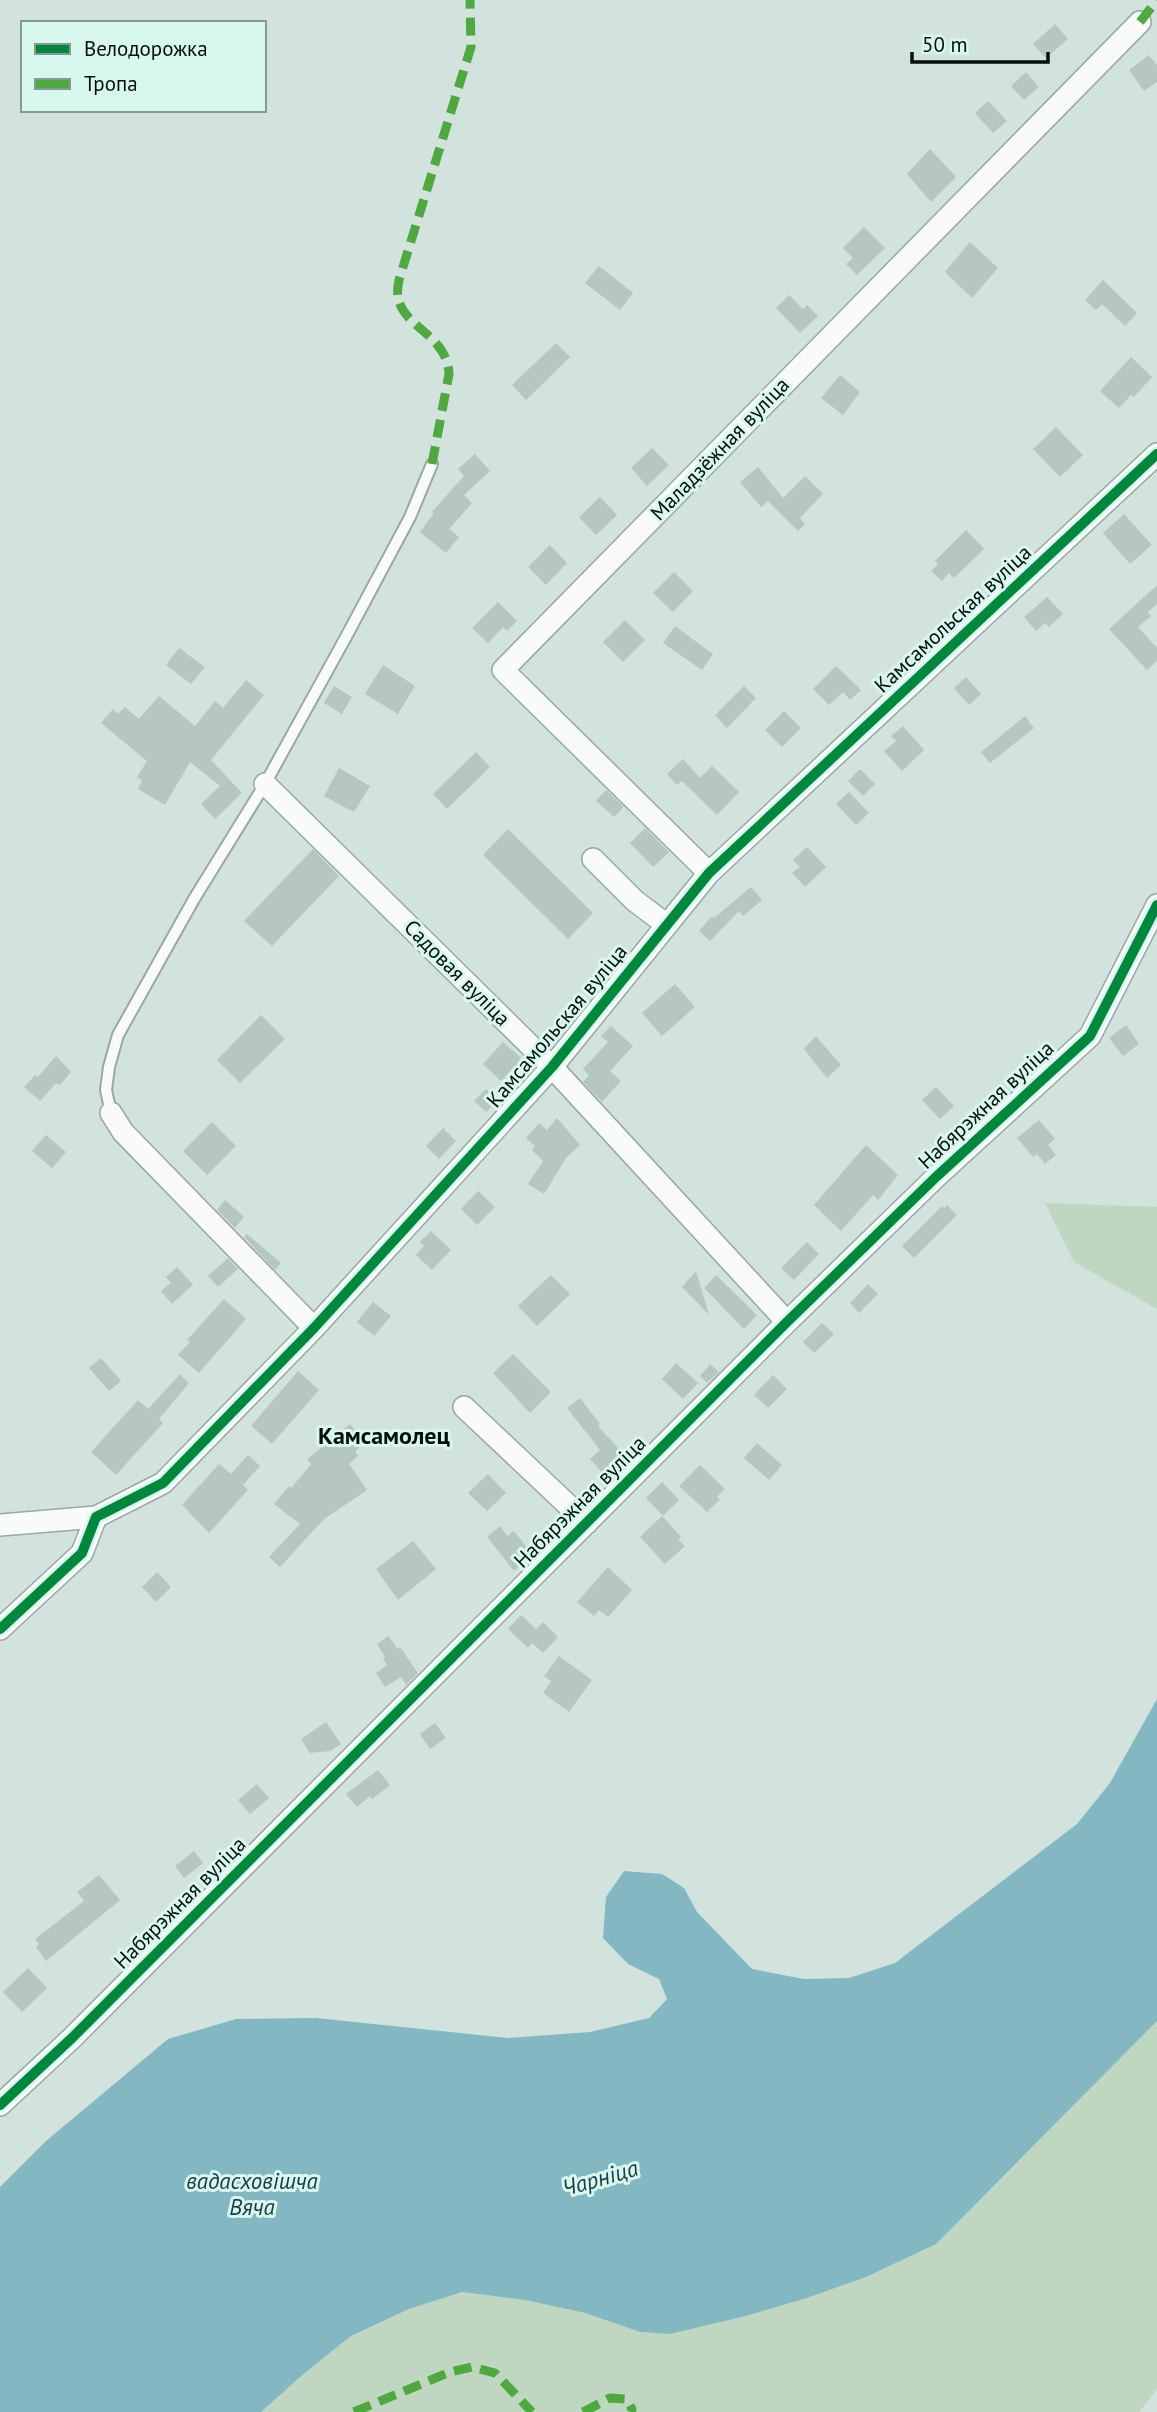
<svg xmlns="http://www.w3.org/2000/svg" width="1157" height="2412" font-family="'PT Sans',sans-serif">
<rect width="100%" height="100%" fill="#d2e3de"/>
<path fill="#bfd7c1" d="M1045 1203 1157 1207V1309L1074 1262Z
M1157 2021V2389L1139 2412H261L307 2371 351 2336 409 2309 462 2292 525 2300 585 2313 640 2332 670 2334 746 2316 807 2298 866 2277 936 2244Z"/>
<path fill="#83b8c3" d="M1157 1699V2021L936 2244 866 2277 807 2298 746 2316 670 2334 640 2332 585 2313 525 2300 462 2292 409 2309 351 2336 307 2371 261 2412H0V2187L46 2141 168 2039 236 2019 316 2018 508 2038 590 2032 649 2018 667 1999 659 1979 628 1964 603 1938 606 1897 624 1871 662 1874 684 1888 697 1912 752 1969 804 1979 849 1978 895 1963 1077 1824 1110 1783Z"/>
<path fill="#b5c7bf" d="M1055 24 1068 39 1046 58 1033 44Z
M1149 55 1157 65V82L1144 91 1129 70Z
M1026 72 1039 87 1024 100 1011 86Z
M988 101 1007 121 993 133 975 113Z
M930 149 956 177 931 202 907 174Z
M864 227 885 248 857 275 846 264 853 258 843 248Z
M970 242 998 268 972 298 945 272Z
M599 266 633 293 620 310 585 283Z
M1103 280 1137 313 1125 326 1102 304 1096 310 1085 300Z
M789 295 803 309 807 305 818 316 800 333 776 308Z
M556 343 570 357 526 400 512 385Z
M1131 357 1152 377 1134 397 1131 395 1119 408 1100 391Z
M840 375 860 392 843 415 821 398Z
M1056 427 1083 455 1060 477 1033 449Z
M652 448 669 465 647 486 631 468Z
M475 454 490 471 464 495 472 503 449 529 459 537 446 553 420 532 434 513 432 512 464 476 458 469Z
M758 467 783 498 805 476 823 494 800 518 805 524 798 531 768 501 761 507 740 482Z
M600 497 617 515 596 535 579 517Z
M1124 514 1152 545 1130 564 1103 533Z
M966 530 984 549 954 578 949 573 942 581 931 571 938 564 935 561Z
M550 545 567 563 546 585 528 567Z
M674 572 693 591 673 612 653 593Z
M1157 585V604L1148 612 1151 616 1138 627 1157 648V661L1147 670 1109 629Z
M1047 597 1063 614 1049 627 1045 623 1036 631 1024 617Z
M498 602 517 621 507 631 503 627 488 643 472 628Z
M625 620 645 640 623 662 603 642Z
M675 626 713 654 702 670 663 643Z
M179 648 205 667 191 684 166 665Z
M383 665 415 686 398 714 365 694Z
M836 666 861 690 850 700 843 692 829 705 813 689Z
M966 677 981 694 969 705 954 688Z
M246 680 264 695 211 760 242 793 215 819 201 804 220 786 190 762 165 805 138 789 142 781 137 777 147 761 101 723 113 709 118 714 125 707 139 719 159 696 195 726 215 701 223 708Z
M334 686 352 697 342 714 324 703Z
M744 686 756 698 727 728 715 715Z
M784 711 801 728 782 747 765 730Z
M1025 716 1034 728 990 763 981 752Z
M903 726 924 750 902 771 884 751 896 741 891 736Z
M476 752 490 767 447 809 433 794Z
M683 759 700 778 712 766 739 792 717 815 682 781 677 785 667 774Z
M339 768 370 786 354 812 324 796Z
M860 769 875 784 863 796 848 781Z
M606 790 624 807 614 817 596 801Z
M849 792 869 813 856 825 836 804Z
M645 828 669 852 653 867 630 843Z
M508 829 593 913 568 939 483 855Z
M807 847 826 867 805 887 792 873 800 867 793 860Z
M313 849 339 876 272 946 244 921Z
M751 887 762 900 743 916 739 911 710 941 699 931 712 916 714 918Z
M675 984 695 1007 662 1036 642 1013Z
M261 1015 285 1039 240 1083 217 1060Z
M1126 1025 1139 1044 1123 1056 1109 1038Z
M611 1026 633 1046 610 1071 621 1081 602 1102 583 1082 589 1075 583 1069 608 1042 601 1036Z
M816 1036 841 1065 827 1078 804 1049Z
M503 1042 522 1059 501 1081 483 1064Z
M56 1056 71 1072 60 1085 56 1083 40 1101 24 1087 35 1075 38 1077Z
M936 1087 954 1106 940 1119 922 1100Z
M486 1089 498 1100 486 1112 474 1101Z
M557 1118 580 1145 566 1158 544 1194 528 1184 543 1161 532 1150 535 1146 526 1138 539 1123 547 1130Z
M1039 1120 1055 1139 1048 1145 1056 1155 1045 1164 1037 1154 1033 1157 1017 1138Z
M212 1122 236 1146 207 1175 183 1151Z
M443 1128 456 1141 439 1159 426 1146Z
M46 1135 66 1152 52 1168 32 1151Z
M866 1145 898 1175 878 1200 873 1195 841 1231 814 1205Z
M478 1191 495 1207 477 1225 461 1209Z
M225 1200 244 1217 235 1228 217 1210Z
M947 1205 957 1215 914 1258 902 1246 942 1206 944 1208Z
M431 1231 451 1250 432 1270 416 1255 424 1246 420 1242Z
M247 1234 281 1263 275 1270 244 1237Z
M807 1242 819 1254 794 1280 781 1268Z
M228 1258 238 1269 218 1287 208 1276Z
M177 1267 193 1285 172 1304 161 1291 171 1283 166 1277Z
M696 1271 709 1315 682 1287Z
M551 1275 570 1294 537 1326 518 1306Z
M716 1275 757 1315 744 1329 704 1288Z
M868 1284 878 1294 859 1313 850 1303Z
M224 1299 246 1319 199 1373 178 1355 190 1342 187 1340Z
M373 1302 391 1316 374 1336 357 1322Z
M822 1323 834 1334 814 1353 803 1342Z
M513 1354 551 1392 530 1413 493 1373Z
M101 1358 121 1381 109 1391 89 1368Z
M676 1363 698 1383 683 1399 662 1379Z
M710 1364 719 1372 707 1383 700 1376Z
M298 1371 319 1390 272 1444 251 1426Z
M180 1374 189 1383 159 1419 163 1423 116 1475 91 1452 138 1400 148 1409Z
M773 1375 787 1389 768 1408 754 1395Z
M580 1398 600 1424 598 1426 627 1458 606 1477 590 1459 600 1450 567 1408Z
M350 1424 365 1443 355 1451 358 1456 349 1464 367 1490 323 1520 280 1567 269 1557 300 1524 274 1504 289 1486 291 1488 311 1464 307 1459Z
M757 1443 782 1465 769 1480 744 1458Z
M248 1455 260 1466 243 1485 248 1490 209 1533 182 1505 219 1464 231 1474Z
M700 1465 725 1489 717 1497 720 1499 707 1512 679 1486Z
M488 1474 506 1493 487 1511 468 1493Z
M662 1482 679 1500 663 1516 646 1498Z
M662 1516 681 1537 678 1539 685 1546 665 1564 640 1537Z
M500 1526 507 1536 514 1531 533 1555 514 1571 487 1537Z
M413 1541 436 1569 398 1600 376 1569Z
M608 1567 632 1590 608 1617 599 1610 594 1616 577 1602Z
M157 1572 171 1587 156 1602 142 1587Z
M521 1615 536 1629 543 1622 558 1637 543 1653 532 1643 528 1648 508 1629Z
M388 1636 398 1649 400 1647 418 1673 406 1685 401 1677 385 1687 376 1673 387 1665 383 1658 385 1657 377 1644Z
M559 1656 592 1680 569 1712 543 1693 551 1681 544 1676Z
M326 1722 341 1744 330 1751 310 1753 301 1739Z
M435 1723 446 1738 430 1749 420 1734Z
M378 1770 390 1785 372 1799 370 1796 357 1807 346 1794Z
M257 1784 269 1798 250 1814 238 1800Z
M194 1851 203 1863 184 1878 175 1866Z
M99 1875 120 1900 46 1961 36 1947 39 1944 35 1939 84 1901 77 1892Z
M28 1968 47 1988 22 2012 3 1992Z"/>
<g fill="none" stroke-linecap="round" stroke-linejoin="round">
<defs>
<path id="lane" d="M111 1113 106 1090 109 1067 118 1035 194 899 265 784 347 635 410 517 432 464"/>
<path id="street" d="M265 784 552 1067 787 1322
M593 859 635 901 667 925
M709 873 503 670 1140 22
M111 1113 123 1132 314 1328
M464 1407 587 1523
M0 1525 96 1517
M0 1629 82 1553 96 1517 163 1483 314 1328 552 1067 709 873 1157 454
M0 2105 72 2038 787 1322 936 1177 1090 1036 1157 905"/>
</defs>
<use href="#lane" stroke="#9aa8a4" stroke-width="14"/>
<use href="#street" stroke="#9aa8a4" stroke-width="24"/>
<use href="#lane" stroke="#f8fbfa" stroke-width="10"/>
<use href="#street" stroke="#f8fbfa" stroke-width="21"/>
<path stroke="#50a841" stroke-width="9" stroke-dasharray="18 9" stroke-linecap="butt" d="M1140 22 1157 0
M432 464 449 374C447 334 403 328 398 297 397 292 398 285 399 280L471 47 470 0
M354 2412 450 2372 472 2367 495 2373 532 2412
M583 2412 610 2398 626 2399 632 2409 631 2412"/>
<defs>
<path id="cycleway" d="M0 1629 82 1553 96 1517 163 1483 314 1328 552 1067 709 873 1157 454
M0 2105 72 2038 787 1322 936 1177 1090 1036 1157 905"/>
</defs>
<use href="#cycleway" stroke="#d8f7ef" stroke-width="15"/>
<use href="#cycleway" stroke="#00873e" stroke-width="10"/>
</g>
<g text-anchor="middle" stroke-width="6" stroke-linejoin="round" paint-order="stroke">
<g font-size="21" fill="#050f0d" stroke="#d8f7ef">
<text transform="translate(720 449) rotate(-46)" y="7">Маладзёжная вуліца</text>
<text transform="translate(953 619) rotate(-43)" y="7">Камсамольская вуліца</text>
<text transform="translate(457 973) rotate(45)" y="7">Садовая вуліца</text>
<text transform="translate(557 1026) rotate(-50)" y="7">Камсамольская вуліца</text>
<text transform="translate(986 1105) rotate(-43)" y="7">Набярэжная вуліца</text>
<text transform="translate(580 1502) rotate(-45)" y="7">Набярэжная вуліца</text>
<text transform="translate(180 1903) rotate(-45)" y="7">Набярэжная вуліца</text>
</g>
<g font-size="23" font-style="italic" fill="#1c3d46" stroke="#d8f7ef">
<text transform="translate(600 2178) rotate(-16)" y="8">Чарніца</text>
<text x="252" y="2189">вадасховішча<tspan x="252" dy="26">Вяча</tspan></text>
</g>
<g font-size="24" font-weight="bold" fill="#050f0d" stroke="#d8f7ef">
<text x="384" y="1444">Камсамолец</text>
</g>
</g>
<rect x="21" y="21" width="245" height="91" fill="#d8f7ef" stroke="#849a95" stroke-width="2"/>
<rect x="35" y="44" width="35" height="10" fill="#00873e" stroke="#849a95" stroke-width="2"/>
<text x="84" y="56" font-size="21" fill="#050f0d">Велодорожка</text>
<rect x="35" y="79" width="35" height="10" fill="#50a841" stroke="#849a95" stroke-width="2"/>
<text x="84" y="91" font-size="21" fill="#050f0d">Тропа</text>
<path d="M912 52v10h136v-10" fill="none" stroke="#050f0d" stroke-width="3.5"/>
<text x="922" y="52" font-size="21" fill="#050f0d" stroke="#d8f7ef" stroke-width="5" paint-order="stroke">50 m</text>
</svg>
